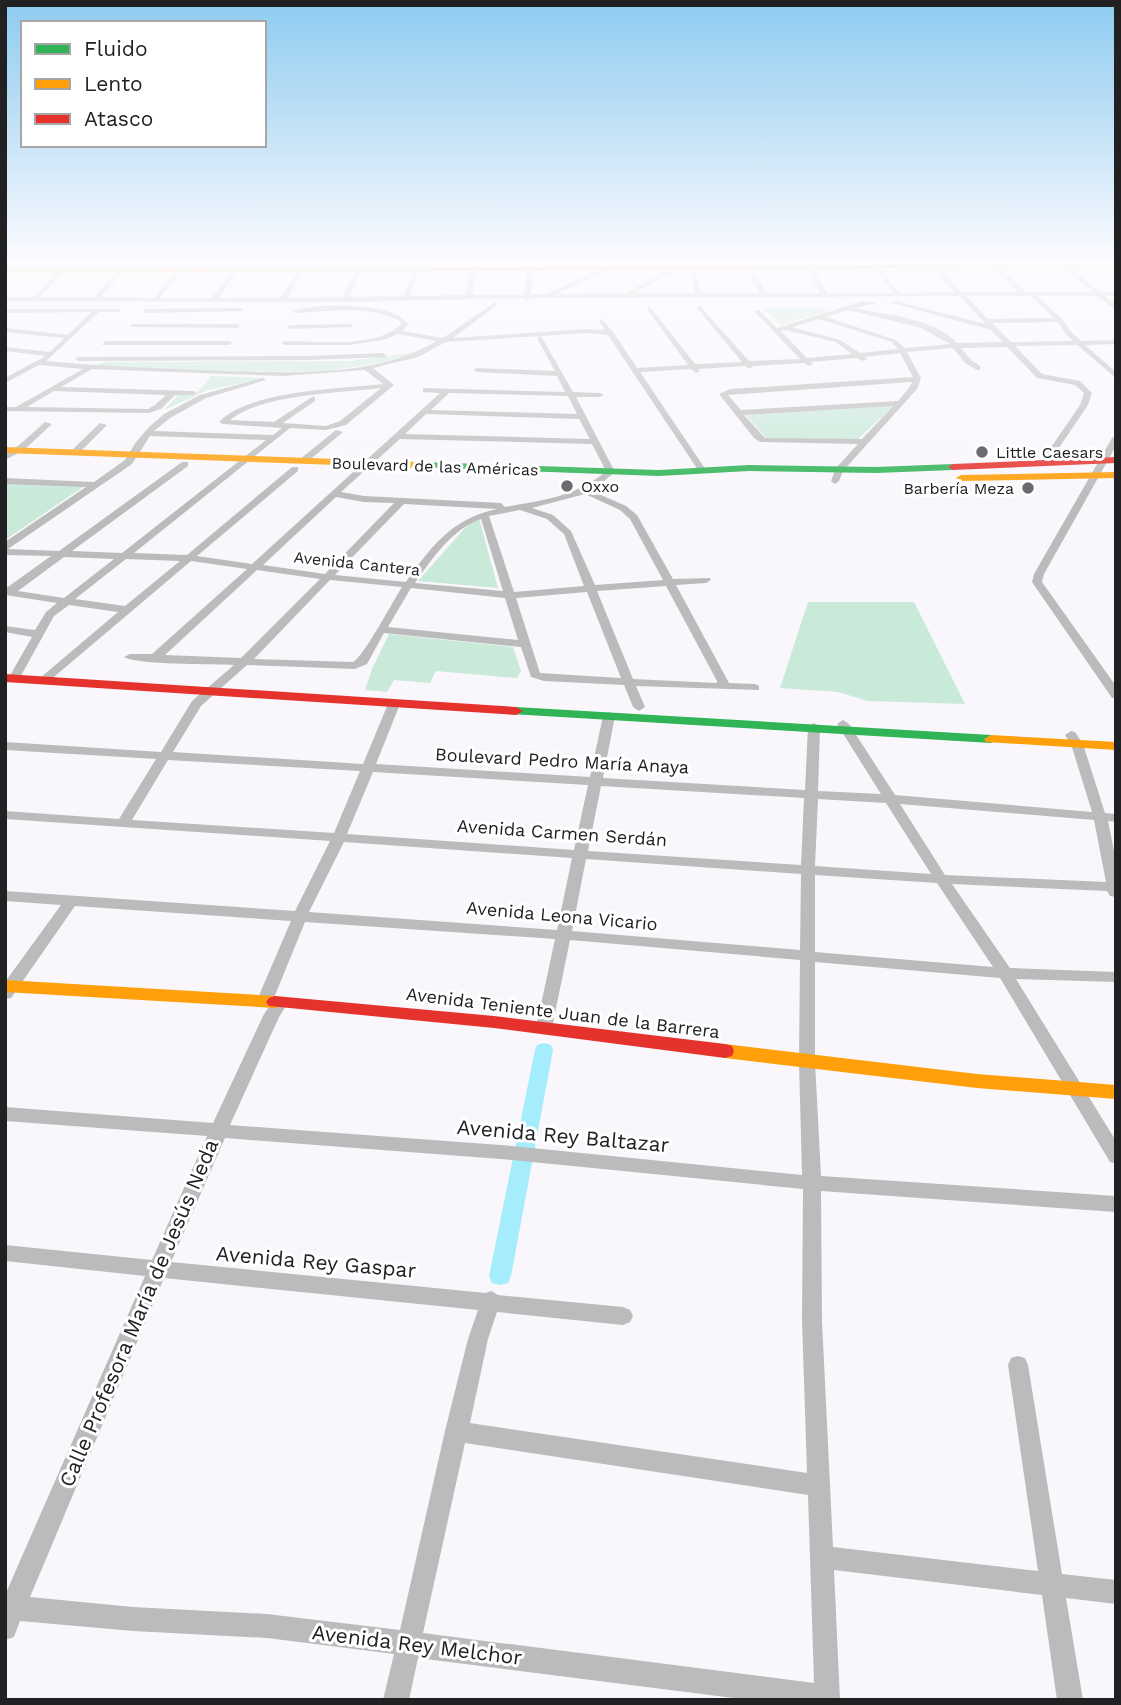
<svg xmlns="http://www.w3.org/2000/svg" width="1121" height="1705" font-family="'Work Sans',sans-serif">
<rect width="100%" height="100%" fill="#f9f7fc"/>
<path fill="#c9e9d9" d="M820 308 826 312 781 325 763 309Z
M416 352 384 362 321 372 99 369 95 366 104 362 350 361Z
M211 376 266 378 208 390 164 410 179 394H196Z
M888 406 892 407 856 441 766 438 746 415Z
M5 482 86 485 5 540Z
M479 518 498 588 418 581 472 520Z
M808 602H914L965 704 868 701 838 692 780 688Z
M389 634 513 647 521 671 517 678 436 671 430 683 394 680 387 692 365 690 372 669Z"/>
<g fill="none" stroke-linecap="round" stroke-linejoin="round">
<path fill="#a5edfc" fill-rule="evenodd" d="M544 1043 551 1045 553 1050 511 1276 508 1283 500 1285 492 1283 489 1276 535 1050 537 1045Z"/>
<path fill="#bcbbbb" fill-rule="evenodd" d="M10 264H17L5 273V268Z
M65 264H72L40 297H94L123 264H129L101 297 154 298 180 264H186L160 298H212L236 264H242L219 298H280L303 264H309L287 298 342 297 359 264H365L349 297 404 296 415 264H421L410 296 465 295 472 264H478L472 295H524L528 264H534L531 294H547L612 264H620L557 294 626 293 672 268 695 264 676 270 635 293H695L689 269 692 267 695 269 701 293H760L744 264H750L766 293H820L804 264H810L827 293H893L874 268 877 266 899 293 955 292 928 264H935L962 292H1018L989 264H996L1026 292H1093L1059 264H1066L1100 292H1116V296H1105L1116 304V310L1097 296H1037L1063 320 1070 331 1081 341 1116 340V344L1085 345 1116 372V378L1077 345 1015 346 1042 374 1080 381 1092 393 1088 405 1048 464 1041 462 1080 405 1084 393 1075 385 1037 378 1007 347 961 348 971 360 980 366V370H977L965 363 953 348 907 352 921 378 917 389 843 471 839 481 835 484 831 481 836 468 858 444 760 442 754 438 719 394 730 389 913 377 900 353 865 357 867 359 863 361 857 358 811 362 813 364 809 366 804 363 753 366 750 369 745 366 698 369 700 371 696 373 691 369 640 372 706 470 702 473 698 470 608 335 586 333 541 336 573 392 600 393 604 395 600 397H576L615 472 592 491 626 506 637 515 673 579 710 578 711 580 706 583 676 585 729 683 755 684 759 686V690L636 686 645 707 639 711 633 707 624 685 544 681 531 677 521 647 384 633 367 664 355 669 247 665 201 706 173 752 363 764 388 704 394 700 400 704 376 764 590 777 603 716 609 712 615 716 603 778 805 790 808 727 814 723 820 727 818 791 881 794 837 724 843 720 849 724 895 795 1092 812 1071 744 1065 735 1071 731 1075 732 1083 744 1105 813 1116 814V822L1108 821 1116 861V897L1110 896 1107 891 952 884 1010 968 1116 972V982L1016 979 1116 1141V1164L1110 1162 1000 978 815 962V1062L821 1176 1116 1196V1212L821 1191 822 1321 833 1547 1038 1571 1008 1365 1011 1358 1018 1356 1025 1358 1028 1365 1062 1574 1116 1580V1604L1066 1598 1083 1700H1057L1042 1595 834 1570 840 1700H749L418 1658 409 1700H383L394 1654 267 1638 133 1631 20 1621 14 1637 5 1640V1595L145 1276 5 1261V1245L152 1260 207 1136 5 1121V1107L213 1123 263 1016 275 997H287L289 1001 279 1017 230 1125 512 1146 802 1175 799 1062 800 960 570 940 552 1028 550 1032H538L536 1028 555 939 305 922 273 1000 271 1004H259L257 1000 291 921 75 906 11 998 5 999V982L61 905 5 901V891L295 911 330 841 5 819V811L119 819 156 759 5 750V742L161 752 192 701 234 665C214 664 136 665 124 657L130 654H152L247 569 191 561 48 682H40V678L118 612 69 605 54 616 18 681H10L8 679 32 637 5 632V626L35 630 46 612 57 603 5 595V589L51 556 5 555V542L86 487 5 484V478L94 482 125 460 136 442 149 427 164 414 200 395 262 378 266 380 206 398 170 418 154 431 273 435 282 428 223 424 219 422C250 390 339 389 383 384L365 370 283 376 92 369 61 387 193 391 197 393 193 395H175L161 409 149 413 5 411V407H16L83 369 39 365 5 383V378L46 356 5 351V347L50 352 64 338 5 332V328L68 335 91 312 5 313V309H121L119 312H99L46 361C98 366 150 368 201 370 278 372 369 381 437 341L398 334 383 340 349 345H285L281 343 285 341C321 341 372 349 401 325L400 321C369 305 330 311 296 313L293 311C312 303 399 302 408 325L402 331 443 338 495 302 497 305 453 338 586 329 605 330 599 321 602 319 613 332 637 368 688 365 647 309 650 307 695 364 742 362 697 308 699 305 749 361 800 359 755 312V310H759L777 328 863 301 878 303 855 308C887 315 934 318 957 343L1003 342 991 330 892 303 895 301 986 324 959 296 530 298 527 301 524 298 344 302 5 301V297H33ZM966 296H1031L1054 318 988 319ZM848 310 921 328 950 344 905 348 896 340 826 317ZM819 319 892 342 898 349 860 353 840 340 792 327ZM1058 322 1065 333 1073 341 1011 342 992 323ZM785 330 836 342 852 354 807 358 781 331ZM540 336 537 338 555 371 477 368 473 370 477 372 557 376 565 392 423 388V392L440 393 252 564 197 556 298 471V467H292L187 555 134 553 290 428 326 430 346 425 394 385 373 368 418 357 446 342ZM912 382 909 388 898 401 741 410 728 395ZM381 388 340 421 326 426 283 423 315 401V397H312L274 422 230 420C261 394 341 393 381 388ZM54 391 166 395 155 405 148 409 27 407ZM449 393 568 396 577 414 431 410ZM893 406 862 439 765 438 744 415ZM426 414 579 419 590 439 405 434ZM150 436 266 440 122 553 72 551 188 466V462H182L59 551 8 549 132 464ZM400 439 592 444 606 471C577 497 542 500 505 507L501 503 364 496 341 492ZM585 494 620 510 630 519 663 580 595 585 571 531 553 515 532 508ZM336 497 364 502 394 503 325 574 263 565ZM404 504 497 509C453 518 431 546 406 582L335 575ZM520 510 547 519 564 534 584 586 514 592 489 516ZM481 519 503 591 415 583C432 559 452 529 481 519ZM64 557 114 559 64 598 18 591ZM126 559 180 561 125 606 75 599ZM257 570 320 579 241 658 165 655ZM330 580 402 587C393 601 363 658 353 662L254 659ZM666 586 717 681V683L633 679 597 591ZM411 588 505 598 518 640 388 627ZM587 592 621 678 540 673 516 598ZM168 760 360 771 334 833 132 820ZM373 772 588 785 574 850 347 834ZM601 786 804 798 801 865 588 851ZM818 799 886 803 931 874 815 866ZM900 804 1094 820 1106 882 945 875ZM344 842 572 858 557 930 309 912ZM586 859 801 874 800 950 572 931ZM815 875 937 883 993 967 815 952ZM225 1138 512 1160 803 1189 802 1321 807 1473 470 1423 488 1339 497 1312 623 1325 630 1322 633 1316 630 1310 623 1307 498 1295 491 1291 486 1293 171 1262ZM164 1278 478 1310 468 1339 445 1431 400 1630 267 1614 133 1607 30 1597ZM465 1443 808 1495 814 1683 423 1633Z
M242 308 244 311 146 313 143 311 146 309Z
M132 324H237L240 326 237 328 130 327Z
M351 324 353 327 290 329 287 327 290 325Z
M105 341H229L233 343 229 345H102Z
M384 353 387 357 308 360 79 361 75 359 79 357 308 356Z
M45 422 52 424 24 450 5 460V453L18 446Z
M100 423 107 425 77 455H71V451Z
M336 430 343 432 306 463H300V459Z
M1116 436V446L1044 574 1042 582 1116 686V698H1112L1032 582 1034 574 1112 438Z"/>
<path fill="#30b455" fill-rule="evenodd" d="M420 462 659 470 749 465 876 467 953 464 958 467 953 470 876 473 749 471 659 476 417 467V463Z
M516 707 991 735 998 739 991 743 511 714 509 711Z"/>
<path fill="#ff9f0a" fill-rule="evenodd" d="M1116 264V268L896 269 893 267 896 265Z
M437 268 435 271 5 273V269Z
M5 447 420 462 425 465 420 468 5 453Z
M1116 472V478L961 481 956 478 961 475Z
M991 735 1116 742V750L986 742 984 739Z
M5 980 275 996 281 998 284 1002 281 1006 275 1008 5 992Z
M725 1044 977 1074 1116 1085V1099L977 1088 725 1058 718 1056 716 1051 718 1046Z"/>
<path fill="#e5322d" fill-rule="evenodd" d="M896 265 898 268 435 271 432 269 435 267Z
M1116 457V463L953 470 948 467 953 464Z
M5 674 516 707 523 711 516 715 5 682Z
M275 996 494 1016 725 1044 732 1046 734 1051 732 1056 725 1058 494 1028 269 1006 266 1002 269 998Z"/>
</g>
<linearGradient id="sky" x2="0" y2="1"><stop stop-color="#8dcbf0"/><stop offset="0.52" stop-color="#fcfbfe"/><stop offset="1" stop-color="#fcfbfe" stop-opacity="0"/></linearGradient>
<rect width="1121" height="503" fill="url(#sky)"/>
<g fill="#6d6b6f" stroke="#fff" stroke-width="2.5">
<circle cx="982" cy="452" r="7"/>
<circle cx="567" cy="486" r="7"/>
<circle cx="1028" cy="488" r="7"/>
</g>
<g text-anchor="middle" stroke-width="6" stroke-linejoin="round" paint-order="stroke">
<g font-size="16" fill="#212023" stroke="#fff" text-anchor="start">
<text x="996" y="458">Little Caesars</text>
<text x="581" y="492">Oxxo</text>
<text x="1014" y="494" text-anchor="end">Barbería Meza</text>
</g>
<g font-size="16" fill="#212023" stroke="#fff">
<text transform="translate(435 466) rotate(2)" y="6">Boulevard de las Américas</text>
<text transform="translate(357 563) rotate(6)" y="6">Avenida Cantera</text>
</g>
<g font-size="18" fill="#212023" stroke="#fff">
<text transform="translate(562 761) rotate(3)" y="6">Boulevard Pedro María Anaya</text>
<text transform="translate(562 833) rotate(4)" y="6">Avenida Carmen Serdán</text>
<text transform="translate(562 916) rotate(5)" y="6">Avenida Leona Vicario</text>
<text transform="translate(563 1013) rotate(7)" y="6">Avenida Teniente Juan de la Barrera</text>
</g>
<g font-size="21" fill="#212023" stroke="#fff">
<text transform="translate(563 1136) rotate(5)" y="7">Avenida Rey Baltazar</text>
<text transform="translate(316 1262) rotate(5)" y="7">Avenida Rey Gaspar</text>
<text transform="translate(139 1313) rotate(-67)" y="7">Calle Profesora María de Jesús Neda</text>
<text transform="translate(417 1645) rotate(7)" y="7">Avenida Rey Melchor</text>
</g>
</g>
<rect width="1121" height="1705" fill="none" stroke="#212023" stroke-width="14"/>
<rect x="21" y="21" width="245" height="126" fill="#ffffff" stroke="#a6a6a7" stroke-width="2"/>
<rect x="35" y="44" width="35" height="10" fill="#30b455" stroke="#a6a6a7" stroke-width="2"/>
<text x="84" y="56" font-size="21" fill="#212023">Fluido</text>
<rect x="35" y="79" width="35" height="10" fill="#ff9f0a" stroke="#a6a6a7" stroke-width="2"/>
<text x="84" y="91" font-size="21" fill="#212023">Lento</text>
<rect x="35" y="114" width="35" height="10" fill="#e5322d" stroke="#a6a6a7" stroke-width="2"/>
<text x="84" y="126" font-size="21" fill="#212023">Atasco</text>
</svg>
